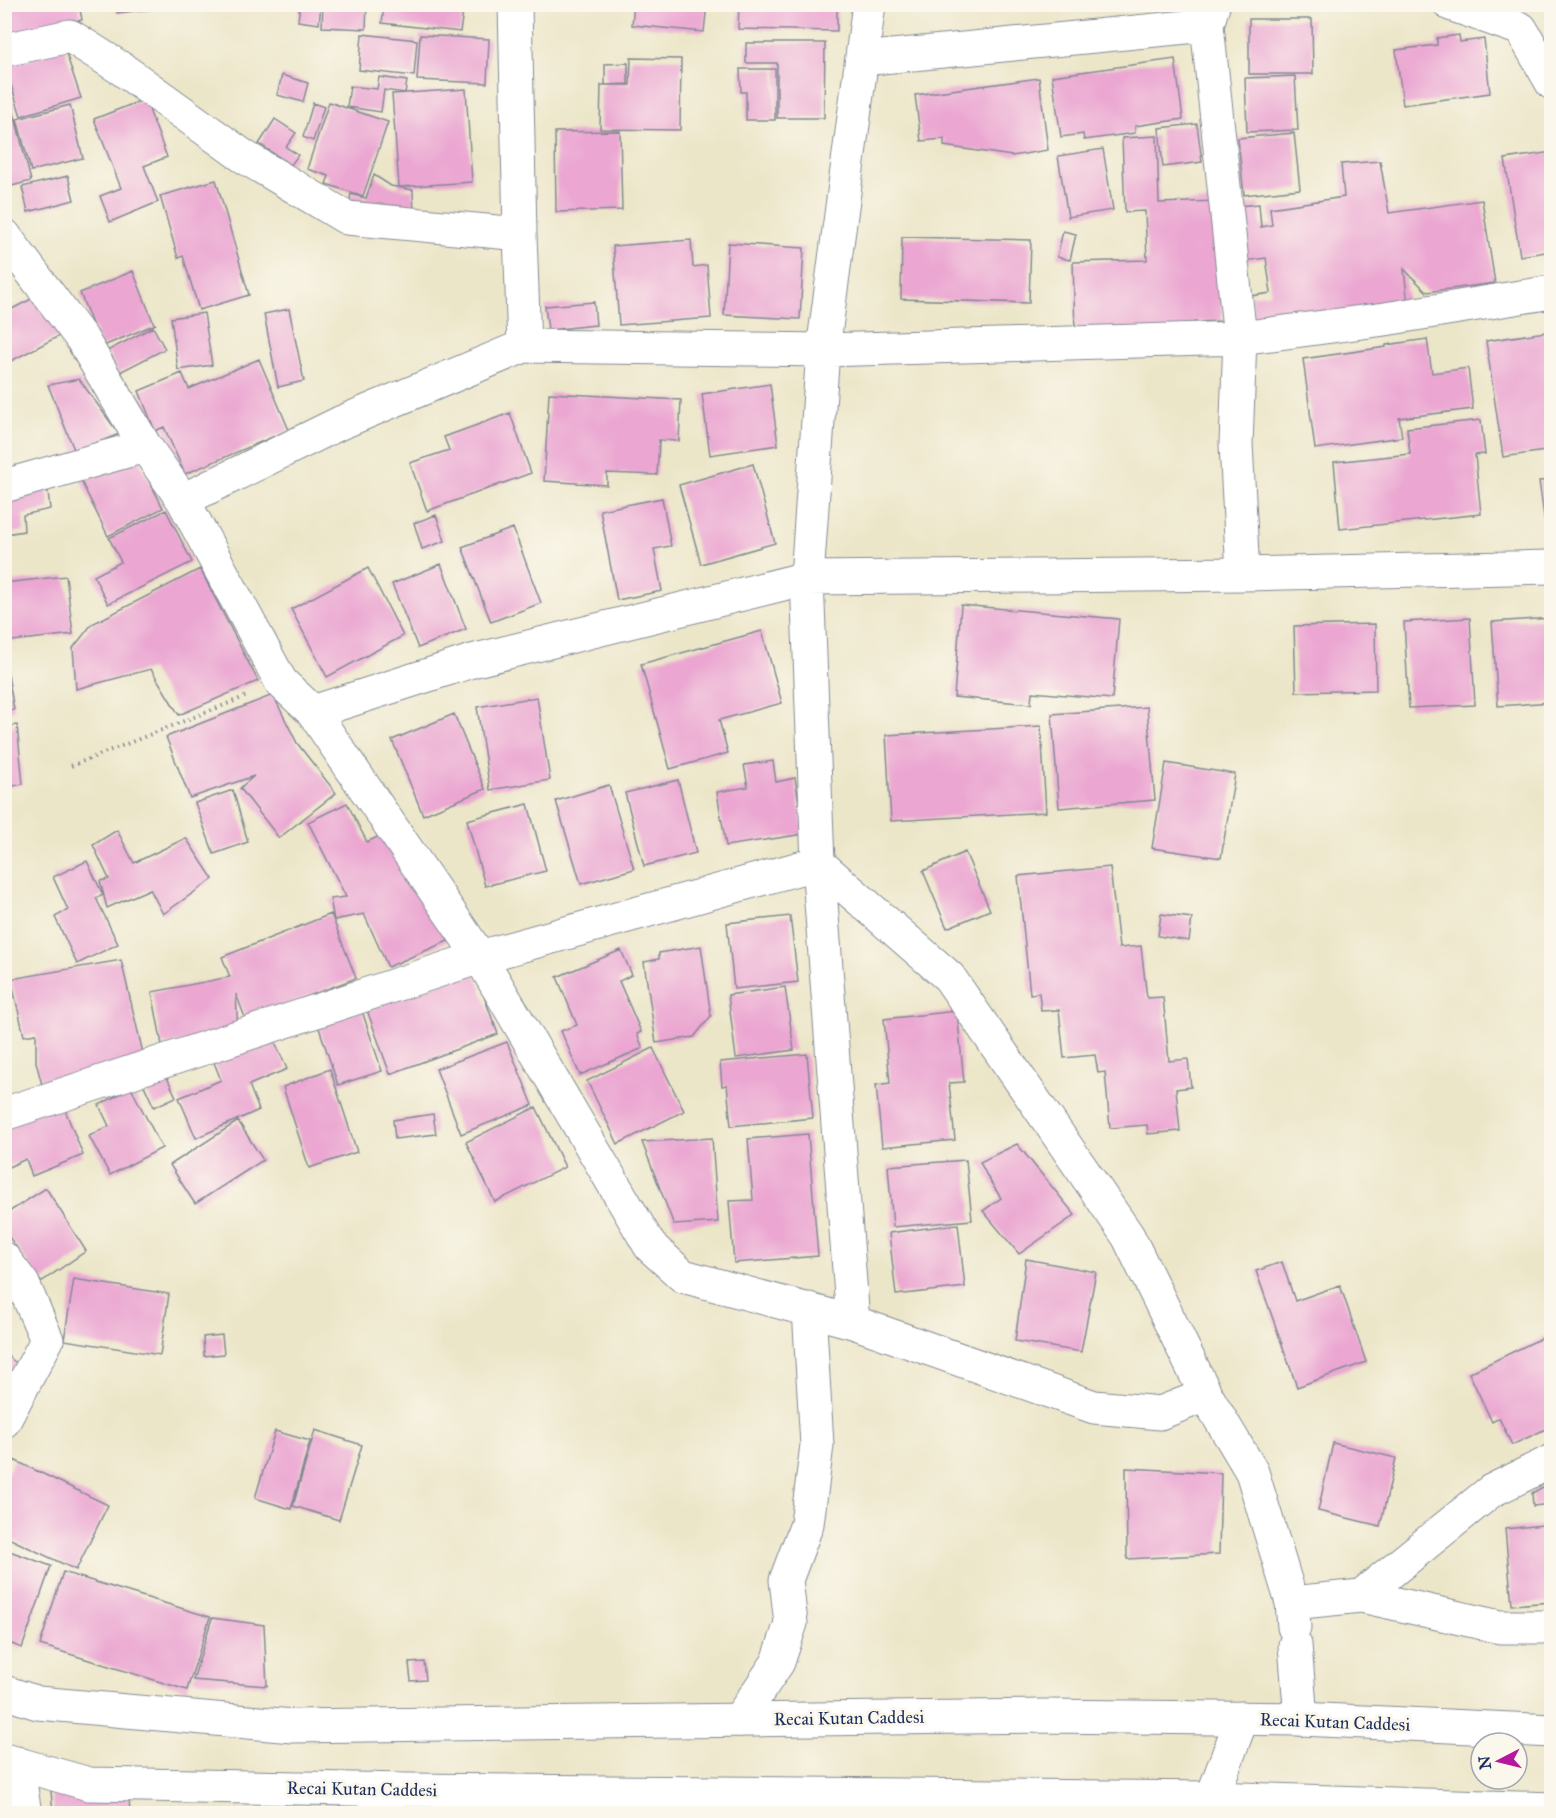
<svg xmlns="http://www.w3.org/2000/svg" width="1556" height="1818" font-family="'IM FELL Great Primer',serif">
<rect width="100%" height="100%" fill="#fbf7ec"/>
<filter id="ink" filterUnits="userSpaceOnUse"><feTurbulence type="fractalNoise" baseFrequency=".0167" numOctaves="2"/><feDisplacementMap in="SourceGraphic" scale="12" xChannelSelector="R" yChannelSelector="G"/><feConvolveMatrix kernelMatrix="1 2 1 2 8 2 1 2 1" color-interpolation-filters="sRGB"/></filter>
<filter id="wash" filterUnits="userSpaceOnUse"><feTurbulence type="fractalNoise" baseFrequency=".008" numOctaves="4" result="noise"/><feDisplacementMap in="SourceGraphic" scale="24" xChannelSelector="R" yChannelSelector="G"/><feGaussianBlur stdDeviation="1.35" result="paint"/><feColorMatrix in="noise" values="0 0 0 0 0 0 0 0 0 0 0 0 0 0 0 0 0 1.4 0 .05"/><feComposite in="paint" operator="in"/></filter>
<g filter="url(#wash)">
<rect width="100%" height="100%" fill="#ece6c9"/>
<g id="blocks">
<path fill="#eba7d2" d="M4 4H79L82 20 4 38Z
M116 4H171V7L117 13Z
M300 4H321L319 24 298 21Z
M323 4H367L366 29 322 27Z
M634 4H707L704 32 632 25Z
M739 4H837V31L738 29Z
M384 5H464L460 32 382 23Z
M1249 19H1312L1313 74H1249Z
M362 34 417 40 414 76 359 70Z
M420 35 489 39 487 83 417 80Z
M1459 35 1460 42 1484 39 1490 93 1403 105 1396 50 1437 45V38Z
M746 43H825L824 118H777V63H746Z
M64 47 81 98 21 116 5 66Z
M631 58 681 59 680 130 600 129 601 85H630Z
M1175 59 1183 119 1135 126V133L1084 140 1083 134 1061 137 1052 76Z
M628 63V84L605 85V64Z
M740 69H775V120H746V92H741Z
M282 75 308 83 303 102 277 95Z
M1295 76 1298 130 1247 132 1245 78Z
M379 77 407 81 405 93 384 90 381 112 347 107 350 86 377 89Z
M1039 78 1048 150 1012 156 944 146V139L921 141 915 95Z
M4 80 10 98 4 99Z
M466 89 472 182 399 187 392 94Z
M145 99 167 157 144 166 158 202 110 222 100 196 121 188 94 119Z
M11 101 31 181 4 188V102Z
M329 102 388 122 363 196 326 184 329 176 307 169Z
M313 103 324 107 313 141 303 137Z
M70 105 83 158 31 171 17 119Z
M275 119 296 133 286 147 298 155 291 165 259 144Z
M1197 124 1202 162 1163 167 1159 128Z
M620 131 622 210 556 212 555 132Z
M1294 133 1300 189 1244 195 1238 138Z
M1157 136 1159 203 1218 201 1222 321 1194 322V329L1075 332 1073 262 1147 260 1145 211 1125 212 1122 138Z
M1103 149 1113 210 1068 217 1058 156Z
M1552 152V251L1520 256 1505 159Z
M1380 161 1389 213 1482 200 1495 283 1427 292 1404 269 1408 305 1254 322 1251 296 1271 293 1266 258 1244 261 1238 206 1259 204 1261 227 1272 225 1270 208 1344 197 1341 164Z
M374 175 391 186 413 190 414 216 349 205 351 194 366 198Z
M68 176 74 200 28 212 22 187Z
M216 180 249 295 199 310 183 256 178 258 160 196Z
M1063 231 1076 234 1070 260 1057 257Z
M902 237 1031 240 1029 303 901 299Z
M691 240 693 267 707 265 711 318 619 325 613 246Z
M728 243 804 248 800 319 724 315Z
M133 271 154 324H156L101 347 80 293Z
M43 293 63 334 11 361 4 348V313Z
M594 302 596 325 548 330 545 306Z
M289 309 304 381 278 387 264 314Z
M204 313 212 365 178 370 171 318Z
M153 327 165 349 118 373 107 351Z
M1552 331V450L1503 457 1486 341Z
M1427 339 1432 373 1468 368 1473 409 1399 418 1402 437 1315 449 1303 359 1386 347V345Z
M259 359 289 430 185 474 164 427 155 431 139 391 182 373 189 389Z
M79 379 119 434 75 452 48 385Z
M770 384 778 445 710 455 702 394Z
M549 393 681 400 679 441 659 440 657 475 607 473V485L544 481Z
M510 413 531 473 427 511 410 463 449 450 444 437Z
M1481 420 1485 454 1475 455 1481 514 1340 529 1334 462 1410 454 1407 428Z
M135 453 163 508 108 536 81 481Z
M753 464 775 543 701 564 679 485Z
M1552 480V544H1548L1539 481Z
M47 483 50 509 23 515 24 531 5 534V493Z
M662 498 671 546 654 549 662 591 617 600 600 510Z
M166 510 192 562 108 604 94 576 121 562 109 538Z
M436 515 445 541 422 549 414 523Z
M513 528 541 603 491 622 462 547Z
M441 564 466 629 418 648 392 584Z
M368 568 403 636 327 677 291 609Z
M200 569 258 681 179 715 151 669 76 689 73 648 92 624Z
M66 576 73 634 4 642V583Z
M961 605 1119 619 1112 699 1032 692 1031 704 954 697Z
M1470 618 1475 705 1409 708 1404 622Z
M1552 618V702L1498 706 1492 622Z
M1375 624 1376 690 1296 692 1294 626Z
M762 631 782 703 719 720 728 753 670 769 641 664Z
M4 651 14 710 4 712Z
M273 695 297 743 336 793 279 838 240 788 254 776 190 798 166 737Z
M537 697 550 780 490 790 477 707Z
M1147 707 1155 800 1059 808 1052 714Z
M454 714 485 789 423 815 392 740Z
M17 725 23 784 4 788V727Z
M1041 726 1046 812 891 821 886 735Z
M773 761 776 782 795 778 804 834 726 846 717 792 748 787 744 765Z
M1166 763 1235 774 1221 858 1152 848Z
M678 780 696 853 644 866 625 793Z
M609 785 634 869 581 884 556 801Z
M233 790 248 842 214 854 195 803Z
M347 803 367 842 386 833 416 867 448 941 388 967 364 914 334 920 330 899 346 897 308 822Z
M528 804 546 871 485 886 467 820Z
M117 830 134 863 186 838 213 879 163 914 150 889 107 908 100 881 109 879 93 845Z
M965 852 990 910 947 928 923 871Z
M87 861 103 895 96 898 118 944 77 964 55 917 68 910 53 877Z
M1110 867 1119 948 1141 946 1147 998 1163 997 1169 1061 1188 1059 1191 1087 1176 1089 1180 1131 1148 1134 1147 1125 1110 1128 1105 1072 1098 1073 1095 1055 1064 1058 1059 1010 1041 1011 1039 993 1030 994 1018 876Z
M331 914 356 978 246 1020 236 994 238 1034 162 1045 152 992 230 977 222 957Z
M1161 914 1192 918 1189 941 1158 936Z
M790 916 798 982 734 989 727 923Z
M701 946 711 1016 694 1037 656 1043 644 962 659 959V953Z
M621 950 632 975 619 981 641 1032 637 1034 643 1048 580 1075 561 1031 577 1025 557 977Z
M121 960 146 1066 42 1085 36 1062V1034L24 1036 11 979Z
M474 970 498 1034 390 1074 367 1010Z
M785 987 794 1050 736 1058 728 995Z
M362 1011 382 1071 338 1085 318 1025Z
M957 1011 964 1082 949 1083 955 1140 882 1147 876 1085 890 1083 884 1019Z
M272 1035 287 1069 249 1085 259 1110 196 1138 179 1098 221 1080 213 1060Z
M507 1042 533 1105 461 1134 436 1069Z
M653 1048 684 1111 618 1144 587 1081Z
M807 1054 813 1118 731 1126 727 1085 722 1086 720 1062Z
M330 1069 357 1152 309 1168 283 1087Z
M165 1073 176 1097 154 1107 143 1083Z
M131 1088 162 1148 110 1175 89 1136 109 1126 99 1105Z
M61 1100 83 1155 32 1176 26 1159 4 1169V1125Z
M536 1107 565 1167 495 1202 466 1142Z
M433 1114 436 1134 395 1139 393 1120Z
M238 1121 263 1160 195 1204 170 1165Z
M808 1134 818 1256 734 1263 729 1201 753 1200 748 1139Z
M712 1138 718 1222 674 1225 642 1142Z
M1017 1144 1075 1215 1019 1254 983 1211 1001 1198 988 1178 980 1162Z
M966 1160 972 1220 893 1227 888 1166Z
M46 1188 86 1251 41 1282 4 1230V1215Z
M958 1224 965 1287 896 1295 889 1233Z
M1026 1259 1096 1272 1081 1352 1015 1341Z
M1282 1262 1295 1301 1340 1285 1366 1362 1297 1387 1256 1271Z
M74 1279 169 1294 160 1355 64 1340Z
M1552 1333V1426L1512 1445 1499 1418 1492 1422 1469 1373Z
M222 1335 224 1354 204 1356 203 1337Z
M4 1353 20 1366 4 1386Z
M315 1430 362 1445 339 1520 293 1506Z
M275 1431 310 1441 291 1509 255 1498Z
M1333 1443 1396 1458 1380 1526 1318 1511Z
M14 1460 108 1505 76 1570 4 1536V1479Z
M1126 1468 1221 1473 1219 1554 1127 1559Z
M1552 1482V1504L1533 1506 1532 1493Z
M1552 1524V1602L1512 1605 1505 1529Z
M4 1549 51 1566 22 1648 4 1641Z
M63 1572 210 1617 187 1690 40 1645Z
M212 1618 264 1625 267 1686 193 1680Z
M424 1662 426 1680 411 1681 409 1663Z
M51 1791 129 1798 130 1814H53Z"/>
</g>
</g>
<g filter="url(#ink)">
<use href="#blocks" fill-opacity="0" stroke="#848a94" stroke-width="1.5"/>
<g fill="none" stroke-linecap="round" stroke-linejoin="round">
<defs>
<path id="minor" d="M869 4 823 350 807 578 818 863 949 977 1128 1236 1206 1395 1252 1472 1292 1603 1294 1627
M1450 4 1521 29 1552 83
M1207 25 1240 338 1236 444 1243 574
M4 50 70 36 122 69 243 156 347 218 520 234 515 4
M862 59 1207 25 1213 6
M520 234 524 346 823 350 1240 338 1385 319 1552 292
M4 235 82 339 145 446 183 500 281 682 313 712 472 661 807 578 1243 574 1552 567
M4 486 145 446
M183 500 340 423 524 346
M313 712 480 957 650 1246 683 1276 853 1322 1094 1407 1160 1413 1206 1395
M4 1114 480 957 818 863 853 1322
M4 1259 23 1284 47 1340 4 1421
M1552 1461 1491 1491 1361 1596 1500 1627H1552
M1292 1603 1361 1596
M1295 1645 1301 1719
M739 1720 778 1662 791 1623 786 1580 807 1524 817 1445 809 1309
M17 1763 25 1814
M373 1789 377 1814
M1206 1814 1242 1718"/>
<path id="major" d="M4 1692 38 1703 292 1726 1046 1716 1301 1719 1552 1731
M4 1760 89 1784 406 1790 1212 1798 1552 1809"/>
</defs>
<use href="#minor" stroke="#848a94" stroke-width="35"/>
<use href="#major" stroke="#848a94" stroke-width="35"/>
<path stroke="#848a94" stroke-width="4" stroke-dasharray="1.5 4.5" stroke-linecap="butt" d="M71 766 247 696"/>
<use href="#minor" stroke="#fff" stroke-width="33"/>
<use href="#major" stroke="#fff" stroke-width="33"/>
</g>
</g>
<g text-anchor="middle" stroke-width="6" stroke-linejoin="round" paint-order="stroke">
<g font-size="18" fill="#1b2f5e" stroke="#fbf7ec">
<text transform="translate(849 1718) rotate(-1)" y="6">Recai Kutan Caddesi</text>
<text transform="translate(1335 1722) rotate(2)" y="6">Recai Kutan Caddesi</text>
<text transform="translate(362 1789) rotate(1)" y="6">Recai Kutan Caddesi</text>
</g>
</g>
<rect width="1556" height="1818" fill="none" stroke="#fbf7ec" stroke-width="24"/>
<g transform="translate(1499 1761) rotate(263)"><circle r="28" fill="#fbf7ec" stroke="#a1a7b3" stroke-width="1.5"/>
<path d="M0-4.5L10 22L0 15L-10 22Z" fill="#b5179e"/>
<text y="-9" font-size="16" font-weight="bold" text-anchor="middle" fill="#1b2f5e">N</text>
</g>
</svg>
